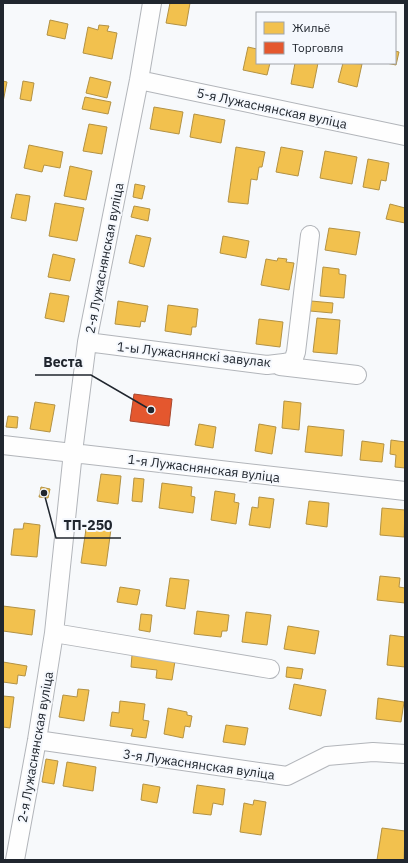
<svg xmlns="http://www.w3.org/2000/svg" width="408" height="863" font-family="'IBM Plex Sans',sans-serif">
<rect width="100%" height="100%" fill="#f7f9fb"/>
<path fill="#f2c14e" stroke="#b39244" d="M170 3H190L186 26 166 23Z
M50 20 68 24 65 39 47 35Z
M99 25 109 26 107 31 117 33 112 59 83 53 88 27 98 30Z
M248 47 257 49V63H270L267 75 243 70Z
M395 51 399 52 396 65 386 63H395Z
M295 63H318L313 88 291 84Z
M343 63 362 64 357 87 338 82Z
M90 77 111 82 107 98 86 93Z
M3 81 7 82 3 102Z
M23 81 34 83 31 101 20 99Z
M85 97 111 102 108 114 82 109Z
M154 107 183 112 179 134 150 129Z
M194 114 225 120 221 143 190 137Z
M89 124 107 127 102 154 83 151Z
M29 145 63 152 60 168 44 165 42 172 24 168Z
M236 147 265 152 262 167H259L257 180 251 179 248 204 228 202Z
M281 147 303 151 298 176 276 172Z
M325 151 357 157 352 184 320 178Z
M368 159 389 163 386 181 381 180 379 190 363 187Z
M70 166 92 171 86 200 64 196Z
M135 184 145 186 142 199 133 197Z
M16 194 30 196 26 221 11 218Z
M55 203 84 208 77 241 49 236Z
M390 204 405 208V223L386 219Z
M134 206 150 209 148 221 131 217Z
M329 228 360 232 356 255 325 250Z
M136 235 151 238 144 267 129 263Z
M223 236 249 241 246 258 220 253Z
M53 254 75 259 70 281 48 277Z
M278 258 287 259 286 262 294 263 289 290 261 285 266 259 277 261Z
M323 267 339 269V274L346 275 344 298 320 296Z
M50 293 69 296 64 322 45 318Z
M118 301 148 306 145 322 141 321 140 327 115 324Z
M311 301 333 303 332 313 310 311Z
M168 305 198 309 196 327H192L191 335 165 331Z
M317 318 340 320 337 354 313 352Z
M259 319 283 322 280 347 256 344Z
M284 401 301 403 299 430 282 428Z
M35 402 55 405 50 432 30 429Z
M8 416 18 417 17 428 6 427Z
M199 424 216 427 213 448 195 445Z
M259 424 276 427 272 454 255 451Z
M308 426 344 430 342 456 305 452Z
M391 440 405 442V468L395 467 396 455 390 454Z
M362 441 384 444 382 462 360 460Z
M101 474 121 476 118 504 97 501Z
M134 478 144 479 142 502 132 501Z
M162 483 192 487 191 496 195 497 193 513 159 508Z
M41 487 50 489 48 498 39 497Z
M215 491 235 494 234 502 239 503 236 524 211 520Z
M259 497 274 499 270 528 249 525 252 507 258 508Z
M309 501 329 503 327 527 306 524Z
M382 508 405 510 404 537 380 535Z
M24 523 40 525 37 557 11 555 14 529H23Z
M101 527 111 529 106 566 81 563 86 529 101 531Z
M380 576 400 578 399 587 405 588V603L377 600Z
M170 578 189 580 185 609 166 606Z
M120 587 140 590 137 605 117 602Z
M3 606 35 610 32 635 3 631Z
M197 611 229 615 227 631H222L221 637 194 634Z
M246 612 271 615 267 645 242 642Z
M141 614 152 615 150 632 139 630Z
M288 626 319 631 315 654 284 649Z
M390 635 405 637V667L387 665Z
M132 655 175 661 172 680 156 678 157 670 131 667Z
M3 662 27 666 25 676 18 675 17 684 3 682Z
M287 667 303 669 301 679 286 677Z
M294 684 326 690 321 716 289 709Z
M78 689 89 690 84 721 59 717 63 695 77 697Z
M3 696 14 697 10 728 3 727Z
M378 698 404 702 401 722 376 719Z
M120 701 145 704 143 720 149 721 146 738 131 736 133 729 110 726 112 712 119 713Z
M168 708 187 712V715L192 716 190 727 185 726 183 738 164 734Z
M226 725 248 728 245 745 223 742Z
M46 759 58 761 54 784 42 782Z
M67 762 96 767 93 791 63 786Z
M143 784 160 787 157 803 141 800Z
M197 785 225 789 223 805 213 803 211 815 193 813Z
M254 800 266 802 261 835 240 832 244 803 253 805Z
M382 828 405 831 404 860H377Z"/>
<path fill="#e4572e" stroke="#a9482e" d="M134 394 172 399 169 426 130 421Z"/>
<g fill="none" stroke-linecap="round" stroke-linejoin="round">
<defs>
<path id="minor" d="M139 80 405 136
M87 342 267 365 284 363 293 361 296 352 310 235
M280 366 357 375
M3 445 405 491
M54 633 270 669
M37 740 287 776 327 756 373 752 405 754
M15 860 37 740 54 633 73 452 87 342 139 80 152 3"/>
</defs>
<use href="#minor" stroke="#b2b5ba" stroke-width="20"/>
<use href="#minor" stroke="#fefefe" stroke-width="18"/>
</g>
<g text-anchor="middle" stroke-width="4" stroke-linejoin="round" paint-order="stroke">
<g font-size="13" fill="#20262e" stroke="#f5f8fd">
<text transform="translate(272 108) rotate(12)" y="5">5-я Лужаснянская вуліца</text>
<text transform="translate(104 258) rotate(-79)" y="5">2-я Лужаснянская вуліца</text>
<text transform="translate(194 354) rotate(6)" y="5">1-ы Лужаснянскі завулак</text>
<text transform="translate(204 468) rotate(7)" y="5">1-я Лужаснянская вуліца</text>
<text transform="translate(35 747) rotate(-80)" y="5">2-я Лужаснянская вуліца</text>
<text transform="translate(199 764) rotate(8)" y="5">3-я Лужаснянская вуліца</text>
</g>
</g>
<path fill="none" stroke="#20262e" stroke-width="1.5" d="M151 410L91 375H35M44 493L56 538H121"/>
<g fill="#20262e" stroke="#f5f8fd" stroke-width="1.5">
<circle cx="151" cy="410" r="4"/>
<circle cx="44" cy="493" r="4"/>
</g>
<g font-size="14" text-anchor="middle" font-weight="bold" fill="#20262e" stroke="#f5f8fd" stroke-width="4" stroke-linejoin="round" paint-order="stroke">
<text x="63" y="367">Веста</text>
<text x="88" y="530">ТП-250</text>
</g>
<rect width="408" height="863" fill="none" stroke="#20262e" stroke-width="8"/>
<rect x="256" y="12" width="140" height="52" fill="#f5f8fd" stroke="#a0a4aa"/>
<rect x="264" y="22" width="20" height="12" fill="#f2c14e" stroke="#a0a4aa"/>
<text x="292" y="32" font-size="12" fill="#20262e">Жильё</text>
<rect x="264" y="42" width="20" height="12" fill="#e4572e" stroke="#a0a4aa"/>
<text x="292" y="52" font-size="12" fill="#20262e">Торговля</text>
</svg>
